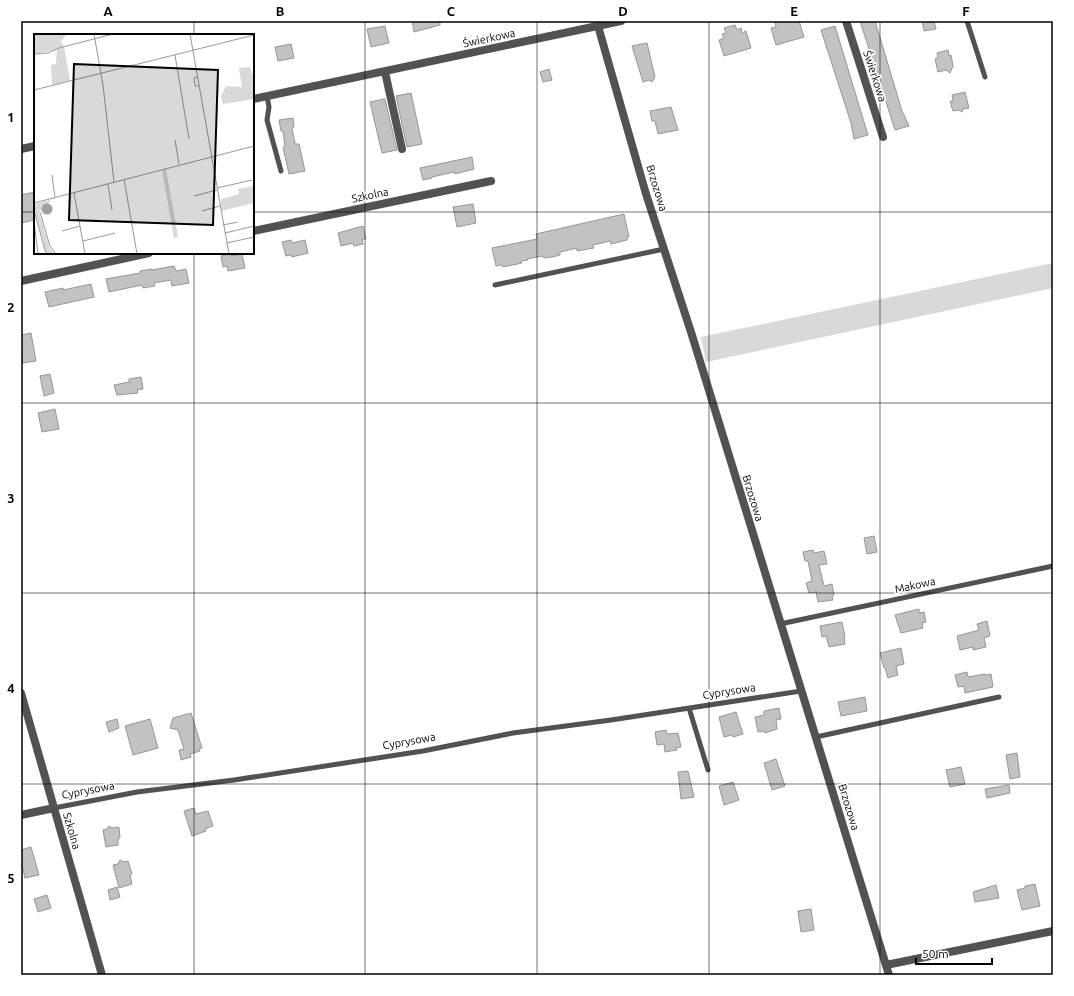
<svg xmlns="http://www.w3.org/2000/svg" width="1074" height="996" font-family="Ubuntu,sans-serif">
<rect width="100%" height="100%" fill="#fff"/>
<path fill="#d9d9d9" d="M1053 263V288L706 362 701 337Z"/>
<path fill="#c2c2c2" stroke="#969696" d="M412 21H440V25L414 32Z
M780 21H799L804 37 776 45 771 28 776 27 775 22Z
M860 21H875L902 111 909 126 895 130Z
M922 21H934L936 29 924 31Z
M735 25 737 30 741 28 742 33 746 31 751 48 724 56 719 40 724 38 722 34 726 33 724 28Z
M385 26 389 43 371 47 367 29Z
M835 26 868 135 854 139 851 123 821 30Z
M647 43 655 77 652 82 649 80 643 82 632 46Z
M291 44 294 58 278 61 275 47Z
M948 50 949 56 951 55 953 66 950 73 946 70 938 72 935 59 938 58 937 53Z
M549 69 552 80 543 82 540 72Z
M965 92 969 108 963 109 962 112 959 110 953 111 950 101H953L952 95Z
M411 93 422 144 407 147 396 96Z
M384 99H385L397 150 382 153 370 102Z
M671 107 678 130 658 134 655 121H652L650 111Z
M293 118 294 127 292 128 295 144H299L305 171 289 174 283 147 285 146 283 131H281L279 120Z
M472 157 474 169 455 174 454 172 432 177V178L423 180 420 168Z
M35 192V220L21 223V195Z
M473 204 476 223 457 227 453 207Z
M624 214 629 237H627V240L611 244 610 241 602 243 593 245 594 248 577 251V248L560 252V255L552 257 544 258 543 256 527 259 528 260 521 261 522 263 503 267 502 265 496 266 492 248 537 239 536 234Z
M363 226 366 239H362L363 244 354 246 353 243 341 246 338 233Z
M291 240 292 243 305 240 308 253 292 257 291 255 286 256 282 242Z
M231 254V256L242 254 245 268 228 271 227 266 223 267 221 256Z
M174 266 176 271 186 269 189 283 172 286 171 280 154 283 155 286 143 288 142 285 109 292 106 279 140 273V271L152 269V270Z
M91 284 94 297 49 307 45 292 63 288V290Z
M31 333 36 361 23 363 21 352V335Z
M50 374 54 393 44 396 40 376Z
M141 377 143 389 137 390 138 393 117 395 114 385 129 382V379Z
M55 409 59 429 42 432 38 413Z
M874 536 877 552 867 554 864 538Z
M813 550 814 553 824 551 827 564 819 565 824 586 832 584 834 595 832 596 833 600 818 602 816 592 809 593 806 583 812 581 808 561H805L803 552Z
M919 609V613L924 612 926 622 922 623 923 628 901 633 895 615Z
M987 621 990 636 984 638 986 647 973 650V647L960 650 957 636 979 630 977 624Z
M842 622 845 637H844L845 644 829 647 826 636 822 637 820 626Z
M901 648 904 664 896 666 898 675 888 678 885 668H884L880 653Z
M967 672 968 677 985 674 986 675 991 674 993 687 965 693 964 686 958 687 955 675Z
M865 697 867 711 841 716 838 702Z
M779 708 781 719 776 720 777 729 765 733 764 731 758 732 755 717 764 715V711Z
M736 712 743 734 733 737 732 735 724 737 719 717Z
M191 713 202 748 199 749 200 751 190 754 191 757 181 760 179 750 184 749 178 730 170 728 173 718Z
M117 719 119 728 109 732 106 722Z
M150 719 158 748 133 755 125 726Z
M666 730 667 734 678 733 681 747 676 748 677 750 665 752 664 744 657 745 655 732Z
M1017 753 1020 777 1010 779 1006 755Z
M776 759 785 786 772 790 764 763Z
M961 767 965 784 950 787 946 770Z
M688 771 694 797 681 799 678 772Z
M733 782 739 800 724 805 719 786Z
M1009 785 1010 793 987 798 985 789Z
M194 808 196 814 208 811 213 826 205 829 206 831 192 836 184 811Z
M109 826 112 828 119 827 120 838 118 839V845L106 847 103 830 107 829Z
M31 847 39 875 25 878 21 861V850Z
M120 860 124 862 128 861 132 874 130 875 132 884 119 888 113 865 118 864Z
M1035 884 1040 906 1022 910 1017 890 1025 888V886Z
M996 885 999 898 975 902 973 892Z
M117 887 120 897 110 900 108 890Z
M47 895 51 908 38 912 34 899Z
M811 909 814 930 801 932 798 911Z"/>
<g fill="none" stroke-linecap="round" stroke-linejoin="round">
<path stroke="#525252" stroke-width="5" d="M967 21 985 77
M267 96 269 107 267 120 281 171
M495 285 664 249
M780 624 1053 566
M689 708 708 770
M816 737 999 697
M54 808 137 792 234 780 423 751 513 733 611 720 801 691"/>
<path stroke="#525252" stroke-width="8" d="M846 21 883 137
M598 26 646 194 691 332 889 975
M385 72 402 149
M253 99 621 21
M21 149 35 146
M253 231 491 181
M21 281 149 253
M21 693 102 975
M21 815 54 808
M886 965 1053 931"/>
</g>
<path fill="none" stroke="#000" stroke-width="1" stroke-opacity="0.55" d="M194 21V35M365 21V975M537 21V975M709 21V975M880 21V975M21 212H35M253 212H1053M194 253V975M21 403H1053M21 593H1053M21 784H1053"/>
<g text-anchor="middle" stroke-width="3.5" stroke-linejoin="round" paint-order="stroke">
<g font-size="11" fill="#000" stroke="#fff">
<text transform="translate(489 38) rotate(-12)" y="4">Świerkowa</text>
<text transform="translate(875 76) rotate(72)" y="4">Świerkowa</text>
<text transform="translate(657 188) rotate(73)" y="4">Brzozowa</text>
<text transform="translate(370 195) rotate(-12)" y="4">Szkolna</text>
<text transform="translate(753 498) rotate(73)" y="4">Brzozowa</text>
<text transform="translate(915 585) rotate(-12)" y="4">Makowa</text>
<text transform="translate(729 691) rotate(-9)" y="4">Cyprysowa</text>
<text transform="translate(409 741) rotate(-10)" y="4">Cyprysowa</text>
<text transform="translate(88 790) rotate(-11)" y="4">Cyprysowa</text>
<text transform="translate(849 807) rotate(73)" y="4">Brzozowa</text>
<text transform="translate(72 831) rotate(74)" y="4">Szkolna</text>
</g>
</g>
<g transform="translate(34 34)">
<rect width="220" height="220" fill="#fff"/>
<path d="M0 0H33L27 7 30 13 36 47 18 51 17 31 22 30 23 16 0 20ZM216 33 220 45V65L189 70 187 62 192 52 208 53 205 34ZM132 135 144 203 140 204 128 136ZM220 152V169L187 177V165L205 160 204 155ZM16 166V169L7 172 8 176 5 178 16 215 21 220 12 219 0 174V170Z" fill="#d9d9d9"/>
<path d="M7.5 175a5.5 5.5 0 1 1 11 0a5.5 5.5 0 1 1-11 0Z" fill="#a0a0a0"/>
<path fill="none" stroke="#999" stroke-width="1" d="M60 0 69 51 80 148M156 0 195 220M0 20 14 19 25 14 79 0M141 21 155 105M163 43 160 44 161 52H165M0 56 220 1M141 106 145 130M18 141 21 164M90 145 103 220M74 150 78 176M183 154 218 146M40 159 51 220M160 162 183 156M0 169 220 112M0 176 12 220M168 177 186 172M6 178 16 212 22 220M0 187 4 220M189 191 204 188M28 197 46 192M191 199 220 192M49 207 81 199M193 209 220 203"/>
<path fill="#000" fill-opacity="0.15" stroke="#000" stroke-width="2" d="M40 30 184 36 179 191 35 186Z"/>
<rect width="220" height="220" fill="none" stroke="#000" stroke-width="2"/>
</g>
<rect width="1074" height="996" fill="none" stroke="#ffffff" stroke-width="44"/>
<path d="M916 958v6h76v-6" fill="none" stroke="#000000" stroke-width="2"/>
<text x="922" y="958" font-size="12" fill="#000000" stroke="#ffffff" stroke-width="3" paint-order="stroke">50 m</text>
<rect x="22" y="22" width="1030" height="952" fill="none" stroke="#000" stroke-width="1.5"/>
<g font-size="13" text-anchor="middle" font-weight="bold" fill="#000">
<text x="108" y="16">A</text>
<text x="280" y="16">B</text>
<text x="451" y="16">C</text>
<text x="623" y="16">D</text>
<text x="794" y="16">E</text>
<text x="966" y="16">F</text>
<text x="11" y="122">1</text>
<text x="11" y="312">2</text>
<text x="11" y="503">3</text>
<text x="11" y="693">4</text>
<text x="11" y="883">5</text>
</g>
</svg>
